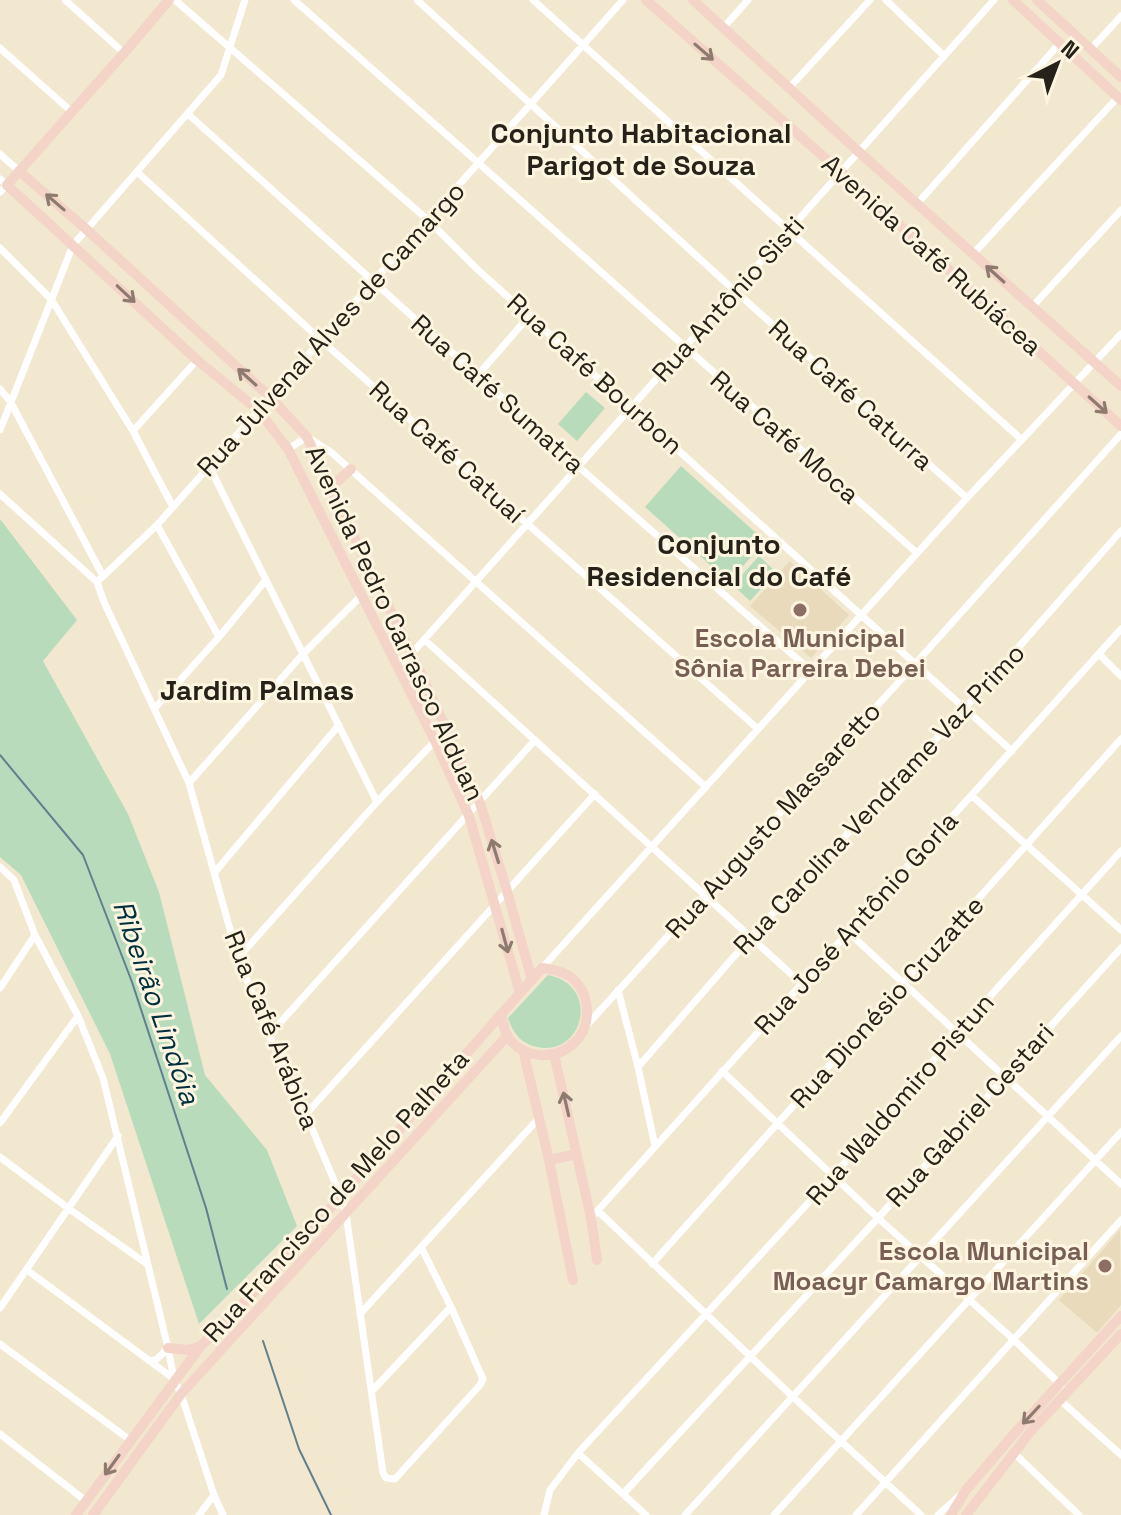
<svg xmlns="http://www.w3.org/2000/svg" width="1121" height="1515" font-family="'Space Grotesk',sans-serif">
<rect width="100%" height="100%" fill="#f2e8cf"/>
<path fill="#e8dabb" d="M790 561 849 615 811 658 750 606Z
M1120 1230 1121 1305 1097 1333 1059 1300Z"/>
<path fill="#b8dbbc" d="M586 392 605 408 577 441 558 424Z
M681 466 765 541 729 582 645 507Z
M0 519 77 620 43 661 128 814 159 892 205 1075 267 1150 297 1226 199 1324 110 1054 21 875 0 857Z
M759 556 776 572 750 601 733 585Z
M548 975C601 985 584 1057 537 1047 521 1044 513 1033 508 1018Z"/>
<g fill="none" stroke-linecap="round" stroke-linejoin="round">
<path stroke="#5f808c" stroke-width="2" d="M0 755 83 855 132 982 206 1208 227 1289
M263 1341 299 1449 331 1515"/>
<path stroke="#fff" stroke-width="7" d="M65 0 124 53
M175 0 428 220 477 269 1012 751
M294 0C503 183 709 370 917 553
M417 0 735 291 967 498
M533 0 1021 439
M886 0 944 56
M724 27 748 0
M0 48 72 112
M1091 49 1121 16
M790 87 870 0
M188 114 579 467 811 671
M0 154 19 171
M137 172 321 340 758 729
M0 179 7 185 0 192
M917 204 1060 43
M0 248 51 299 133 431 173 507
M973 254 1118 97
M1032 307 1121 210
M478 375 530 315
M0 389 10 401 103 576
M0 430 73 245 221 75 245 0
M133 431 197 360
M288 449 307 437 332 453 706 787
M209 466 377 802
M0 494 97 582 104 602 189 783 238 958 269 1035 306 1114 341 1197 346 1214 383 1473 386 1478 395 1479 480 1385 483 1379 451 1307 421 1247
M157 525 219 637
M97 582 157 525 623 0
M425 640 802 984
M1099 654 1121 676
M398 669 994 0
M155 708 219 637 266 580
M189 783 303 654 362 595
M972 796 1121 930
M0 867 14 880 35 935 78 1016 103 1078 168 1348 174 1379 181 1394 214 1495 223 1515
M215 872 339 725
M848 932 1121 1184
M238 958 377 802 435 741
M542 968 967 498 1121 334
M0 988 35 935
M618 990 638 1067 655 1146
M587 1025 916 663 1121 434
M269 1035 535 740
M638 1067 751 937 965 708 1121 531
M722 1071 878 1218 1013 1339 1061 1385
M306 1114 595 794
M0 1123 78 1016
M0 1157 68 1208 147 1264
M598 1211 793 1397 921 1515
M591 1218 1121 629
M652 1264 1121 739
M27 1270 174 1379
M0 1308 118 1136
M360 1314 539 1118
M0 1344 130 1440
M150 1361 157 1359 168 1348
M372 1391 451 1307
M1060 1400 1121 1455
M0 1434 86 1501
M578 1453 646 1515
M1014 1453 1079 1515
M623 1494 878 1218 1121 948
M199 1515 214 1495
M544 1515 550 1490 578 1453 833 1176 957 1033 1121 851
M685 1515 1121 1036
M774 1515 1121 1132
M856 1515 1121 1220
M938 1515 958 1497"/>
<path stroke="#f4d4c8" stroke-width="10" d="M169 0 124 53 7 185 197 360 258 410 288 449 435 741 469 816 520 993
M646 0 841 172 1121 426
M693 0 859 152 1121 386
M1013 0 1121 100
M1037 0 1121 77
M19 171 86 229 270 397 307 437 330 488 412 654 480 803 507 891 532 980
M330 488 351 469
M523 1050 549 1160 573 1280
M554 1054 591 1218 597 1260
M549 1160 577 1154
M168 1348 188 1350 198 1347
M76 1515 200 1347 274 1272 542 968C555 970 567 972 576 982 591 998 591 1028 574 1043 555 1061 523 1059 508 1037 504 1031 503 1021 501 1014
M93 1515 181 1394 507 1036
M951 1515 966 1490 1020 1427 1121 1316
M966 1515 1031 1431 1121 1334"/>
</g>
<defs><path id="oneway-shaft" d="M-6 0H5M1.5-3L5.5 0L1.5 3" fill="none" stroke-width="1.6" stroke-linecap="round" stroke-linejoin="round" transform="scale(2)"/></defs>
<g stroke="#8d7b70">
<use href="#oneway-shaft" transform="translate(704 52) rotate(41)"/>
<use href="#oneway-shaft" transform="translate(55 202) rotate(-139)"/>
<use href="#oneway-shaft" transform="translate(995 274) rotate(-138)"/>
<use href="#oneway-shaft" transform="translate(126 294) rotate(43)"/>
<use href="#oneway-shaft" transform="translate(247 377) rotate(-138)"/>
<use href="#oneway-shaft" transform="translate(1098 405) rotate(42)"/>
<use href="#oneway-shaft" transform="translate(495 851) rotate(-107)"/>
<use href="#oneway-shaft" transform="translate(505 941) rotate(75)"/>
<use href="#oneway-shaft" transform="translate(566 1104) rotate(-103)"/>
<use href="#oneway-shaft" transform="translate(1031 1415) rotate(133)"/>
<use href="#oneway-shaft" transform="translate(112 1465) rotate(126)"/>
</g>
<g fill="#8d6e63" stroke="#fef5e1" stroke-width="3">
<circle cx="800" cy="610" r="8"/>
<circle cx="1105" cy="1266" r="8"/>
</g>
<g text-anchor="middle" stroke-width="6" stroke-linejoin="round" paint-order="stroke">
<g font-size="26" fill="#262219" stroke="#fef5e1">
<text transform="translate(932 255) rotate(42)" y="9">Avenida Café Rubiácea</text>
<text transform="translate(728 299) rotate(-48)" y="9">Rua Antônio Sisti</text>
<text transform="translate(331 329) rotate(-48)" y="9">Rua Julvenal Alves de Camargo</text>
<text transform="translate(595 374) rotate(42)" y="9">Rua Café Bourbon</text>
<text transform="translate(498 394) rotate(42)" y="9">Rua Café Sumatra</text>
<text transform="translate(851 395) rotate(42)" y="9">Rua Café Caturra</text>
<text transform="translate(785 437) rotate(41)" y="9">Rua Café Moca</text>
<text transform="translate(447 452) rotate(42)" y="9">Rua Café Catuaí</text>
<text transform="translate(395 623) rotate(65)" y="9">Avenida Pedro Carrasco Alduan</text>
<text transform="translate(879 799) rotate(-47)" y="9">Rua Carolina Vendrame Vaz Primo</text>
<text transform="translate(773 820) rotate(-48)" y="9">Rua Augusto Massaretto</text>
<text transform="translate(856 923) rotate(-48)" y="9">Rua José Antônio Gorla</text>
<text transform="translate(887 1002) rotate(-48)" y="9">Rua Dionésio Cruzatte</text>
<text transform="translate(272 1030) rotate(68)" y="9">Rua Café Arábica</text>
<text transform="translate(900 1099) rotate(-49)" y="9">Rua Waldomiro Pistun</text>
<text transform="translate(970 1115) rotate(-48)" y="9">Rua Gabriel Cestari</text>
<text transform="translate(336 1196) rotate(-48)" y="9">Rua Francisco de Melo Palheta</text>
</g>
<g font-size="26" font-weight="bold" fill="#785e54" stroke="#fef5e1">
<text x="800" y="647">Escola Municipal<tspan x="800" dy="30">Sônia Parreira Debei</tspan></text>
<text x="1089" y="1260" text-anchor="end">Escola Municipal<tspan x="1089" dy="30">Moacyr Camargo Martins</tspan></text>
</g>
<g font-size="28" font-weight="bold" fill="#262219" stroke="#fef5e1">
<text x="641" y="143">Conjunto Habitacional<tspan x="641" dy="32">Parigot de Souza</tspan></text>
<text x="719" y="554">Conjunto<tspan x="719" dy="32">Residencial do Café</tspan></text>
<text x="257" y="700">Jardim Palmas</text>
</g>
<g font-size="28" font-style="italic" fill="#002f3e" stroke="#fef5e1">
<text transform="translate(157 1002) rotate(71)" y="10">Ribeirão Lindóia</text>
</g>
</g>
<g transform="translate(1057 64) rotate(42)" stroke="#fef5e1" stroke-width="6" paint-order="stroke">
<path d="M0-6L14 30L0 20L-14 30Z" fill="#262219"/>
<text y="-12" font-size="22" font-weight="bold" text-anchor="middle" fill="#262219">N</text>
</g>
</svg>
